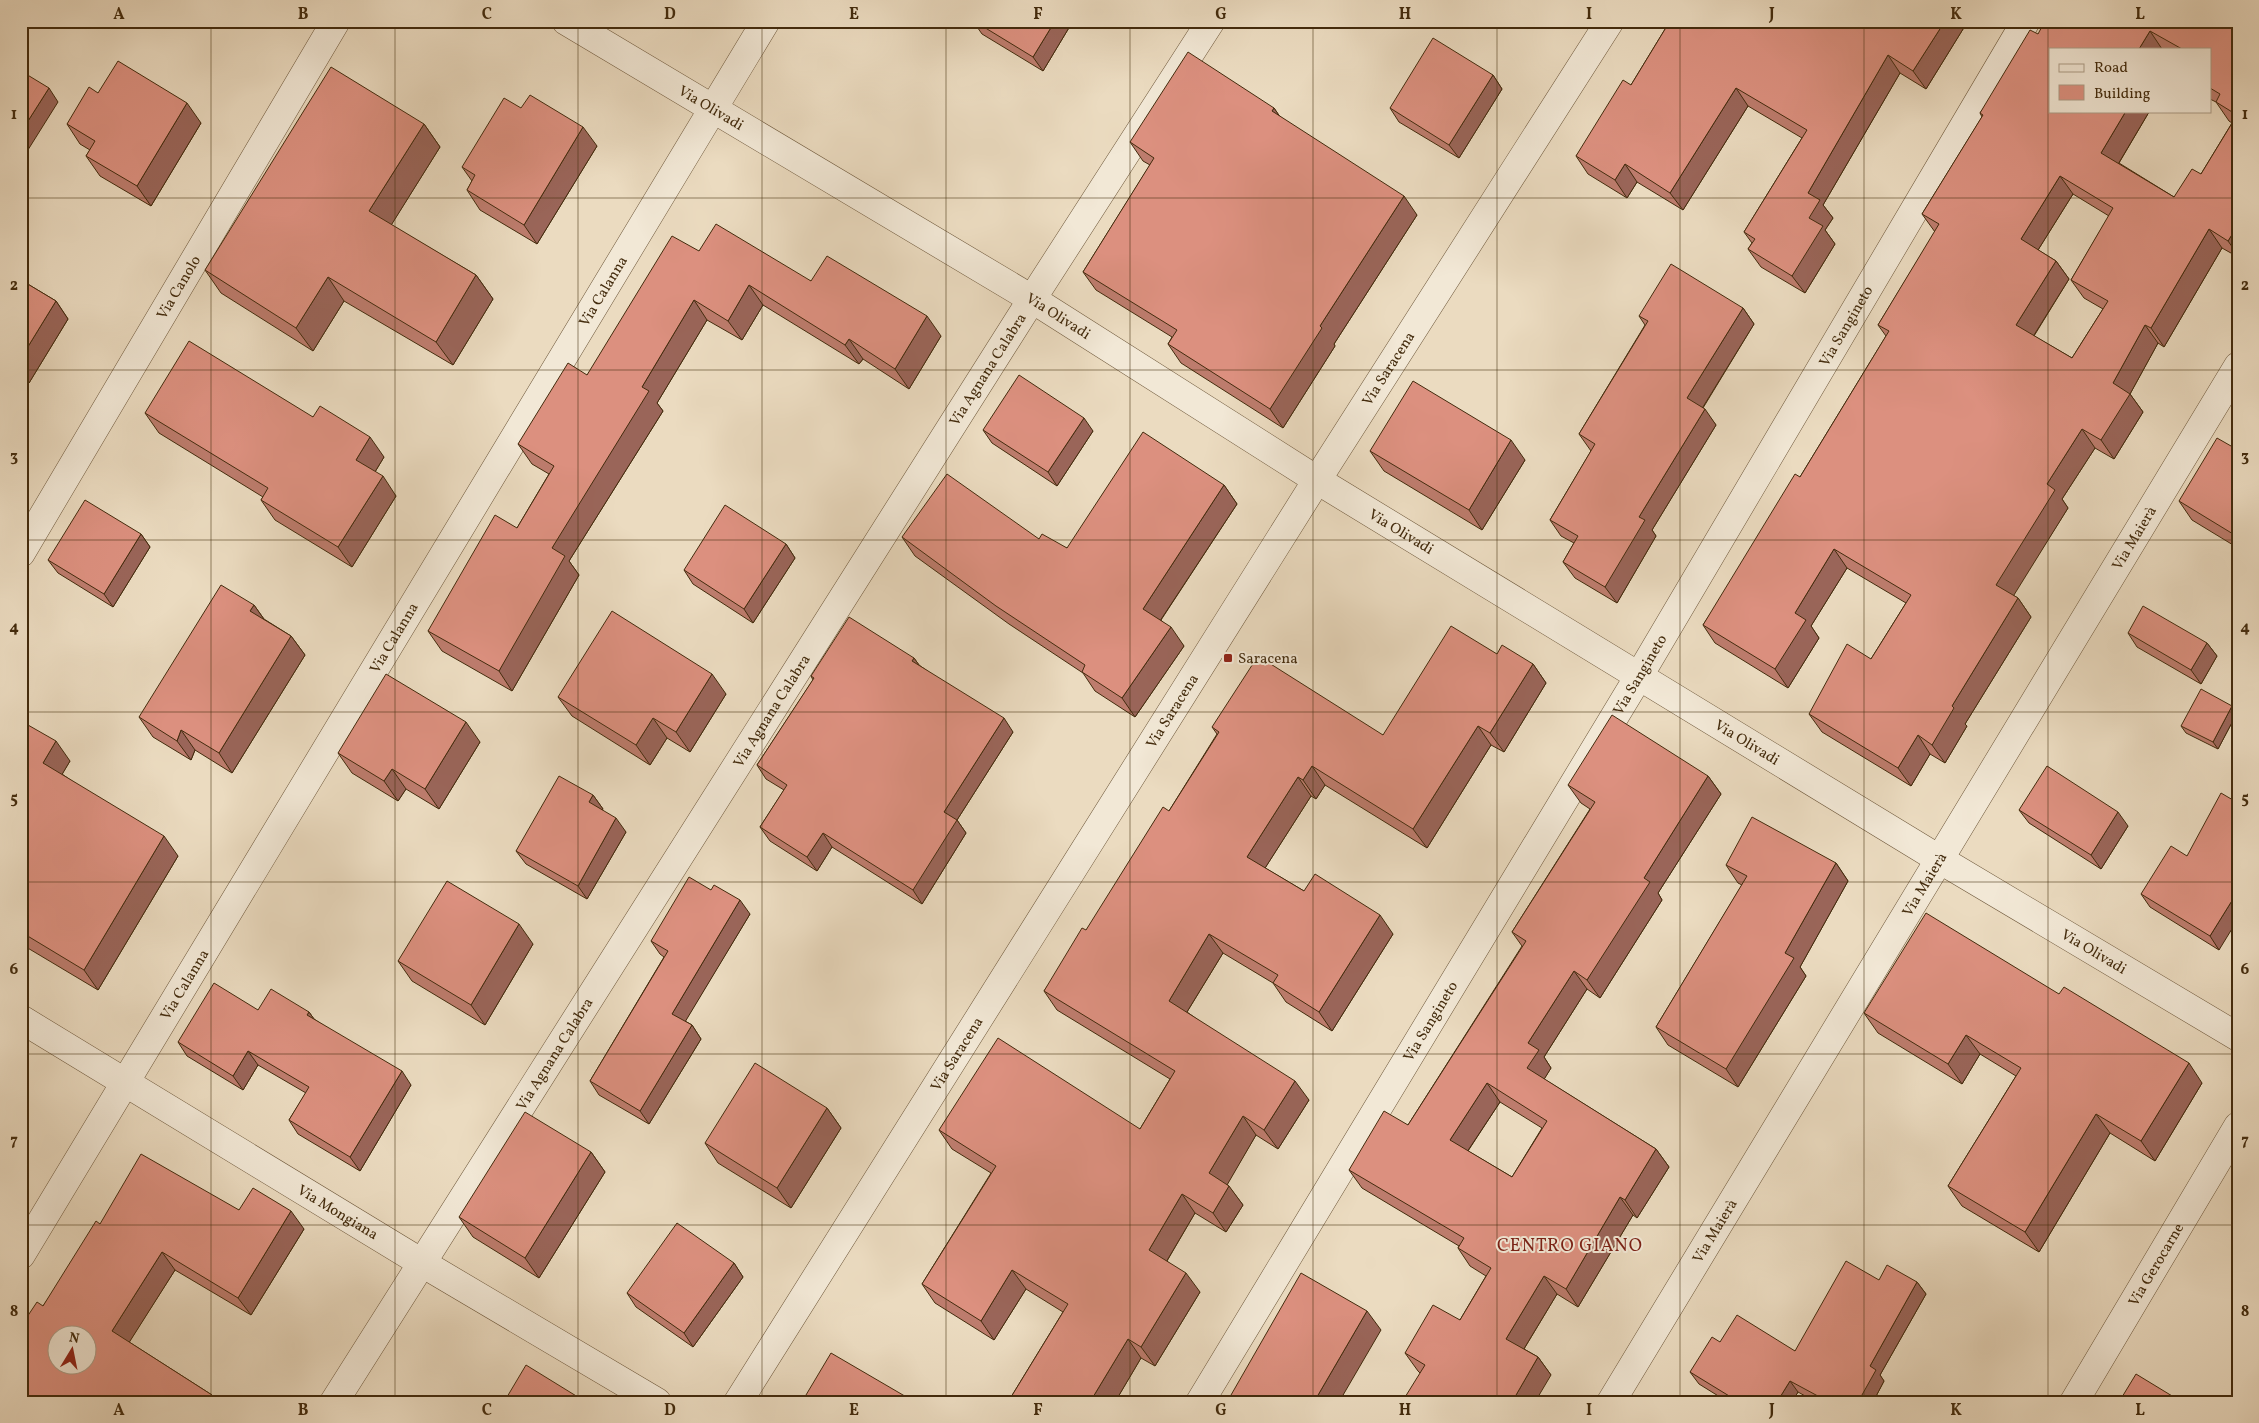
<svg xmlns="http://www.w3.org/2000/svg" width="2259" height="1423" font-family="Vollkorn,serif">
<rect width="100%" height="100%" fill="#ebdbc0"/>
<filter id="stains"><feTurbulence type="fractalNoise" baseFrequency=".004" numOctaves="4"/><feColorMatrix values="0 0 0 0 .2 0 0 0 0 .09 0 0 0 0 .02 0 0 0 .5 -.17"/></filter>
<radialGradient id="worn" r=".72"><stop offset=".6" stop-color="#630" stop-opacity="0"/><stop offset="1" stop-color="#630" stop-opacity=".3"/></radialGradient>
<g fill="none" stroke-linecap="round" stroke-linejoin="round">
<defs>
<g id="minor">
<path id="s1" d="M566 21 1032 299 1317 480 1939 859 2238 1037"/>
<path id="s2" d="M21 553 336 21"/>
<path id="s3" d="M21 1019 422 1263 657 1402"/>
<path id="s4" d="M21 1255 766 21"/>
<path id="s5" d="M334 1402 1032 299 1211 21"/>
<path id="s6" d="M738 1402 1317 480 1610 21"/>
<path id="s7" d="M1200 1402 1639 676 2026 21"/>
<path id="s8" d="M1611 1402 2238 366"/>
<path id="s9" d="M2074 1402 2238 1126"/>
</g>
</defs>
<use href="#minor" stroke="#6d573a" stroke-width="29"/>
<use href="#minor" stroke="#f2e8d6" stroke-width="28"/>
</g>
<path fill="#bd7c6d" stroke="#432b0d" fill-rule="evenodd" d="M973 21H1073L1043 71 982 34Z
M1670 21H1968L1926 89 1900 73 1823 205 1833 218 1825 230 1835 244 1805 293 1761 267 1748 249 1752 243 1744 232 1802 138 1748 106 1683 210 1637 182 1627 198 1588 174 1576 156 1631 85Z
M2238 21V257L2222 248 2164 347 2158 343 2130 394 2143 412 2114 459 2095 448 2062 499 2068 508 2013 595 2018 598 2031 617 1965 724 1967 726 1945 763 1930 754 1911 786 1822 732 1809 714 1871 659 1906 603 1847 568 1811 626 1819 638 1788 688 1715 643 1703 625 1800 477 1886 336 1878 325 1935 232 1922 214 1982 117 1980 113 2038 34ZM2050 49H2210V99L2216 102 2229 121 2232 123 2201 174 2174 197 2119 163 2149 112ZM2073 194 2109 216 2071 280 2084 298 2103 309 2072 358 2034 336 2069 279 2056 261 2038 250Z
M1493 75 1502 89 1459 158 1399 122 1390 108Z
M98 93 201 123 151 206 100 176 86 156 90 150 80 144 67 124Z
M1274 108 1280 117 1417 215 1334 344 1335 346 1283 428 1181 363 1168 344 1172 337 1096 290 1083 272 1150 165 1143 161 1130 142Z
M424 124 440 147 391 225 476 275 493 299 453 365 344 301 313 351 221 293 205 270Z
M597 146 537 244 480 210 467 190 472 181 462 167Z
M699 251 811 281 941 336 909 389 863 359 859 364 763 305 742 340 707 320 657 403 663 411 569 561 579 575 512 691 442 651 428 631 517 528 549 474 532 464 518 444 587 375Z
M21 280 56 301 68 319 29 383 21 379Z
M1743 308 1754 324 1703 408 1716 425 1652 530 1656 536 1617 603 1575 578 1563 562 1574 543 1561 536 1550 520 1591 451 1579 434 1645 325 1639 316Z
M145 413 313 417 384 457 375 472 396 496 352 567 275 520 261 500 263 497 159 433Z
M983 430 1093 431 1057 486 992 443Z
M2238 450V548L2192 520 2179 501Z
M1370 451 1525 460 1482 530 1384 471Z
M1224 485 1237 504 1161 620 1184 646 1135 717 1095 691 1083 673 1009 624 915 556 902 537 1039 539 1067 548Z
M141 534 150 547 113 607 58 573 48 560Z
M786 544 795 558 753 623 693 584 684 570Z
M254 605 264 619 291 636 305 655 232 773 195 750 191 760 153 737 139 717Z
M2128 633 2207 643 2217 656 2201 684 2137 647Z
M1497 654 1533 664 1546 683 1504 752 1491 745 1427 848 1325 785 1316 799 1311 796 1265 868 1304 891 1393 934 1332 1031 1286 1002 1273 983 1223 953 1187 1012 1309 1100 1278 1149 1256 1135 1227 1184 1243 1205 1226 1232 1195 1213 1167 1261 1200 1292 1155 1366 1141 1358 1115 1402H1008L1063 1312 1026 1289 994 1340 935 1303 922 1284 991 1173 952 1149 939 1130 1140 1129 1170 1079 1057 1010 1044 991 1169 811 1217 734 1212 727 1383 735Z
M914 658 919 665 1013 732 957 820 966 833 922 904 832 847 817 871 770 841 760 827 784 790 766 779 757 765 813 680 811 676Z
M726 694 690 752 667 738 650 765 572 716 558 697Z
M2232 706 2237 713 2218 749 2186 733 2181 726Z
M21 721 70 761 62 774 178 856 98 990 21 944Z
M480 742 439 809 406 789 398 801 352 773 338 753Z
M1708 776 1721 794 1658 893 1662 900 1600 998 1587 989 1544 1057 1551 1068 1544 1079 1656 1149 1669 1167 1637 1218 1633 1215 1578 1307 1557 1294 1524 1349 1538 1357 1551 1375 1420 1373 1418 1371 1405 1353 1460 1320 1486 1276 1470 1266 1458 1248 1459 1246 1362 1188 1349 1170 1408 1125 1522 946 1512 932 1590 809 1581 803 1568 785ZM1500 1102 1542 1128 1512 1177 1468 1151Z
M593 795 603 809 602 810 626 832 587 899 526 864 516 851Z
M2019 810 2128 826 2101 869 2029 823Z
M2187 856 2219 950 2150 907 2141 894Z
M1836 863 1848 881 1800 967 1806 976 1738 1087 1668 1045 1656 1027 1742 885 1738 883 1726 865Z
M750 914 685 1021 692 1025 701 1039 649 1124 599 1095 590 1081 664 957 660 954 651 941Z
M533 944 485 1025 412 981 398 961Z
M258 1010 309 1012 314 1019 411 1085 360 1171 298 1134 289 1120 306 1093 258 1065 243 1090 187 1056 178 1042Z
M1864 1013 2202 1083 2155 1161 2110 1133 2039 1252 1962 1206 1948 1186 2016 1076 1980 1054 1962 1084 1878 1033Z
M827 1108 841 1128 791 1208 718 1163 705 1143Z
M591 1152 605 1172 539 1278 473 1237 459 1217Z
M239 1210 304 1229 251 1315 175 1270 129 1342 212 1395 217 1402H21L43 1306 100 1224Z
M734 1263 743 1277 693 1347 636 1307 627 1293Z
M1879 1280 1917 1282 1926 1294 1880 1375 1884 1381 1873 1402H1816L1798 1392 1792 1402H1728L1699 1384 1690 1372 1720 1342 1795 1351Z"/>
<path fill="#9a6559" stroke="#432b0d" d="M1055 21H1073L1043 71 1033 57Z
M1945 21H1968L1926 89 1913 71Z
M2150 31 2162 49H2139Z
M1888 55 1900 73 1823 205 1833 218 1825 230 1835 244 1805 293 1792 276 1808 193Z
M1493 75 1502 89 1459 158 1449 145Z
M49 88 58 102 21 161V132Z
M1736 88 1748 106 1683 210 1670 193Z
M187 103 201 123 151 206 137 186Z
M1274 108 1287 127 1272 111Z
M2126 111H2149V112L2114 171 2101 153Z
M424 124 440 147 385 235 369 211Z
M583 127 597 146 537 244 524 225Z
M1625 164 1637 182 1627 198 1615 180Z
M2060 176 2073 194 2033 258 2021 239Z
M1404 196 1417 215 1334 344 1335 346 1283 428 1270 409 1320 326Z
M2238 225V255L2228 241Z
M2209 229 2222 248 2164 347 2151 328Z
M2056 261 2069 279 2029 343 2016 325Z
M476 275 493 299 453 365 436 342Z
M328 277 344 301 313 351 296 328Z
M749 285 763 305 742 340 728 321Z
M694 300 707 320 657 403 663 411 569 561 579 575 512 691 499 671 552 548 642 387Z
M56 301 68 319 29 383 21 372V358Z
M1743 308 1754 324 1698 415 1687 398Z
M927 316 941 336 909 389 895 369Z
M2145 325 2158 343 2130 394 2143 412 2114 459 2101 440 2113 383Z
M849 339 863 359 859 364 845 345Z
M1705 409 1716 425 1652 530 1656 536 1617 603 1605 587 1639 517Z
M1084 418 1093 431 1057 486 1048 472Z
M2082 429 2095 448 2062 499 2068 508 2009 603 1996 585 2047 484Z
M370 437 384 457 370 480 356 460Z
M1511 440 1525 460 1482 530 1469 510Z
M383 476 396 496 352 567 338 547Z
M1224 485 1237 504 1156 627 1143 609Z
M141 534 150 547 113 607 104 594Z
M786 544 795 558 753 623 744 609Z
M1834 549 1847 568 1811 626 1819 638 1788 688 1775 669 1795 613Z
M2018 598 2031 617 1965 724 1967 726 1945 763 1932 745 1952 706Z
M254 605 268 625 250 611Z
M1171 627 1184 646 1135 717 1122 698Z
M291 636 305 655 232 773 219 753Z
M2207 643 2217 656 2201 684 2191 670Z
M914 658 924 672 912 661Z
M1533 664 1546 683 1504 752 1490 733Z
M712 674 726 694 690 752 676 732Z
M2232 706 2237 713 2218 749 2213 742Z
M653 718 667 738 650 765 636 745Z
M1004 718 1013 732 957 820 966 833 922 904 913 890 944 812Z
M466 722 480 742 439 809 425 789Z
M1478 726 1491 745 1427 848 1413 829Z
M181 730 195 750 191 760 177 741Z
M1918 735 1930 754 1911 786 1898 768Z
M56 741 70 761 57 783 43 763Z
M1312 766 1325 785 1316 799 1303 780Z
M392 769 406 789 398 801 384 781Z
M1708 776 1721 794 1658 893 1662 900 1600 998 1587 980 1644 878Z
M1298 777 1311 796 1260 876 1247 857Z
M593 795 603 809 599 816 589 802Z
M2118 812 2128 826 2101 869 2091 855Z
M616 818 626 832 587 899 578 886Z
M823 833 832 847 817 871 807 857Z
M164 836 178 856 98 990 84 970Z
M1836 863 1848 881 1800 967 1806 976 1738 1087 1726 1069 1785 953Z
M2238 891V919L2219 950 2210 936Z
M740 900 750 914 682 1027 672 1014Z
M1380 915 1393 934 1332 1031 1319 1012Z
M519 924 533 944 485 1025 471 1005Z
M1209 934 1223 953 1182 1020 1169 1001Z
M1574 971 1587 989 1544 1057 1551 1068 1540 1086 1527 1068 1528 1043Z
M309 1012 319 1026 307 1015Z
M692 1025 701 1039 649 1124 640 1111Z
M1966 1035 1980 1054 1962 1084 1948 1064Z
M248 1051 258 1065 243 1090 233 1076Z
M2189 1063 2202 1083 2155 1161 2141 1141Z
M402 1071 411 1085 360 1171 350 1157Z
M1295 1081 1309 1100 1278 1149 1264 1130Z
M1487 1083 1500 1102 1463 1158 1450 1140Z
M827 1108 841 1128 791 1208 777 1188Z
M2096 1114 2110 1133 2039 1252 2025 1232Z
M1243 1116 1256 1135 1223 1192 1209 1173Z
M1656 1149 1669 1167 1637 1218 1625 1200Z
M591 1152 605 1172 539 1278 525 1258Z
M1229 1186 1243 1205 1226 1232 1213 1213Z
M1182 1194 1195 1213 1162 1269 1149 1250Z
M1620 1197 1633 1215 1578 1307 1566 1289Z
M291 1211 304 1229 251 1315 238 1298Z
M162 1252 175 1270 125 1349 112 1331Z
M734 1263 743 1277 693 1347 684 1333Z
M1012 1270 1026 1289 994 1340 981 1321Z
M1186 1273 1200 1292 1155 1366 1141 1347Z
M1544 1276 1557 1294 1519 1357 1506 1339Z
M1917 1282 1926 1294 1880 1375 1884 1381 1873 1402H1858L1870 1366Z
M1367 1311 1381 1330 1339 1402H1314Z
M1128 1339 1141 1358 1115 1402H1090Z
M1538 1357 1551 1375 1535 1402H1512Z
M1790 1381 1798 1392 1792 1402H1777Z
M212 1395 217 1402H208Z"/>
<path fill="#dc907f" stroke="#432b0d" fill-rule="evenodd" d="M974 21H1055L1033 57Z
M1670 21H1945L1913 71 1888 55 1808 193 1820 200 1809 218 1823 226 1792 276 1748 249 1755 239 1744 232 1807 130 1736 88 1670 193 1625 164 1615 180 1576 156 1623 80 1631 85Z
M2045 21H2238V225L2228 241 2209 229 2151 328 2145 325 2113 383 2130 394 2101 440 2082 429 2047 484 2055 490 1996 585 2018 598 1952 706 1954 708 1932 745 1918 735 1898 768 1809 714 1847 644 1871 659 1911 595 1834 549 1795 613 1806 620 1775 669 1703 625 1795 474 1800 477 1889 331 1878 325 1939 224 1922 214 1983 115 1980 113 2030 30 2038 34ZM2150 31 2182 49H2210V88L2220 94 2216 102 2237 115 2201 174 2192 169 2174 197 2101 153 2126 111H2050V49H2139ZM2060 176 2113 208 2071 280 2108 301 2072 358 2016 325 2056 261 2021 239Z
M1433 38 1493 75 1449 145 1390 108Z
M1188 52 1274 108 1272 111 1404 196 1320 326 1322 328 1270 409 1168 344 1177 330 1083 272 1154 158 1130 142Z
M118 61 187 103 137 186 86 156 95 141 67 124 89 87 98 93Z
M331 67 424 124 369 211 476 275 436 342 328 277 296 328 205 270Z
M21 71 49 88 21 132Z
M530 95 583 127 524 225 467 190 475 175 462 167 504 98 521 108Z
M716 224 811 281 827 256 927 316 895 369 849 339 845 345 749 285 728 321 694 300 642 387 649 391 552 548 565 556 499 671 428 631 495 515 517 528 554 466 518 444 568 363 587 375 672 236 699 251Z
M1671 264 1743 308 1687 398 1705 409 1639 517 1645 520 1605 587 1563 562 1578 536 1550 520 1595 444 1579 434 1648 321 1639 316Z
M21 280 56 301 21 358Z
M189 341 313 417 320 406 370 437 356 460 383 476 338 547 261 500 268 488 145 413Z
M1019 375 1084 418 1048 472 983 430Z
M1413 381 1511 440 1469 510 1370 451Z
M1143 432 1224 485 1143 609 1171 627 1122 698 1082 672 1085 665 996 606 902 537 947 474 1039 539 1042 534 1067 548Z
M2217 438 2238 450V537L2179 501Z
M85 500 141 534 104 594 48 560Z
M725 505 786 544 744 609 684 570Z
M221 585 254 605 250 611 291 636 219 753 181 730 177 741 139 717Z
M2143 606 2207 643 2191 670 2128 633Z
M612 611 712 674 676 732 653 718 636 745 558 697Z
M849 617 914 658 912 661 1004 718 944 812 957 820 913 890 823 833 807 857 760 827 787 785 757 765 814 678 811 676Z
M1451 626 1497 654 1502 645 1533 664 1490 733 1478 726 1413 829 1312 766 1303 780 1298 777 1247 857 1304 891 1315 874 1380 915 1319 1012 1273 983 1278 975 1209 934 1169 1001 1295 1081 1264 1130 1243 1116 1209 1173 1229 1186 1213 1213 1182 1194 1149 1250 1186 1273 1141 1347 1128 1339 1090 1402H1008L1068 1304 1012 1270 981 1321 922 1284 996 1166 939 1130 998 1038 1140 1129 1175 1071 1044 991 1082 928 1086 930 1163 807 1169 811 1219 732 1212 727 1258 656 1383 735Z
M386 674 466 722 425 789 392 769 384 781 338 753Z
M2201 689 2232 706 2213 742 2181 726Z
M1612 715 1708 776 1644 878 1650 882 1587 980 1574 971 1528 1043 1539 1050 1527 1068 1656 1149 1625 1200 1620 1197 1566 1289 1544 1276 1506 1339 1538 1357 1512 1402H1402L1425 1365 1405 1353 1433 1305 1460 1320 1491 1268 1458 1248 1464 1238 1349 1170 1384 1111 1408 1125 1526 941 1512 932 1595 802 1568 785ZM1487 1083 1547 1121 1512 1177 1450 1140Z
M21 721 56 741 43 763 164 836 84 970 21 932Z
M2047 766 2118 812 2091 855 2019 810Z
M559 776 593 795 589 802 616 818 578 886 516 851Z
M2221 793 2238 803V891L2210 936 2141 894 2171 846 2187 856Z
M1752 817 1836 863 1785 953 1794 958 1726 1069 1656 1027 1747 876 1726 865Z
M689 877 711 890 714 885 740 900 672 1014 692 1025 640 1111 590 1081 668 951 651 941Z
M447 881 519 924 471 1005 398 961Z
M1926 913 2059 994 2064 987 2189 1063 2141 1141 2096 1114 2025 1232 1948 1186 2021 1068 1966 1035 1948 1064 1864 1013Z
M214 983 258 1010 271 989 309 1012 307 1015 402 1071 350 1157 289 1120 309 1087 248 1051 233 1076 178 1042Z
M755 1063 827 1108 777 1188 705 1143Z
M525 1112 591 1152 525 1258 459 1217Z
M141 1154 239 1210 253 1188 291 1211 238 1298 162 1252 112 1331 212 1395 208 1402H21V1326L37 1302 43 1306 96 1221 100 1224ZM58 1336H88V1366H58Z
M677 1223 734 1263 684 1333 627 1293Z
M1846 1261 1879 1280 1887 1265 1917 1282 1870 1366 1876 1370 1858 1402H1829L1790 1381 1777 1402H1739L1690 1372 1712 1337 1720 1342 1737 1315 1795 1351Z
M1301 1273 1367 1311 1314 1402H1227Z
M831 1353 915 1402H806L803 1400Z
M526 1365 586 1402H504Z
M2136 1374 2182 1402H2119Z
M1201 1398 1207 1402H1199Z"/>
<path fill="none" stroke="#432b0d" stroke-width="1" stroke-opacity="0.55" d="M211 21V1402M395 21V1402M578 21V1402M762 21V1402M946 21V1402M1130 21V1402M1313 21V1402M1497 21V1402M1680 21V1402M1864 21V1402M2048 21V1402M21 198H2238M21 370H2238M21 540H2238M21 712H2238M21 882H2238M21 1054H2238M21 1225H2238"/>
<rect fill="#8f2418" stroke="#f2e8d6" stroke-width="2" x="1223" y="653" width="10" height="10" rx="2.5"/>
<g text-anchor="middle" stroke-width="4" stroke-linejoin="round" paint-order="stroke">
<g font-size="15" fill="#432b0d" stroke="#f2e8d6">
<text dy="5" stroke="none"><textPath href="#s1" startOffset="169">Via Olivadi</textPath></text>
<text dy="5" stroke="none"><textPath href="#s2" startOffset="309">Via Canolo</textPath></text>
<text dy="5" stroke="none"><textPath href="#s4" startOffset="1126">Via Calanna</textPath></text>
<text dy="5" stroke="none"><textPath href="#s1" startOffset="574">Via Olivadi</textPath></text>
<text dy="5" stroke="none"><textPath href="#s7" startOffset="1255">Via Sangineto</textPath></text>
<text dy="5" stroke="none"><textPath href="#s6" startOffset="1221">Via Saracena</textPath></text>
<text dy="5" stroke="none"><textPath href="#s5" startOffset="1222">Via Agnana Calabra</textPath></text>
<text dy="5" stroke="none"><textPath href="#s1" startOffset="979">Via Olivadi</textPath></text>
<text dy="5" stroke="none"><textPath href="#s8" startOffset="1010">Via Maierà</textPath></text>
<text dy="5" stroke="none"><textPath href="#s4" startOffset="721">Via Calanna</textPath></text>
<text dy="5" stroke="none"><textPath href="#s7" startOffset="850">Via Sangineto</textPath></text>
<text dy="5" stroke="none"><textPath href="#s6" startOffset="816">Via Saracena</textPath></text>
<text dy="5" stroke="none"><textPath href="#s5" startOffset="818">Via Agnana Calabra</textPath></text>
<text dy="5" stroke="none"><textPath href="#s1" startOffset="1384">Via Olivadi</textPath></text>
<text dy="5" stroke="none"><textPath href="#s8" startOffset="605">Via Maierà</textPath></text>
<text dy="5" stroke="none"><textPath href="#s1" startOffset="1789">Via Olivadi</textPath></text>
<text dy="5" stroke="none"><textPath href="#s4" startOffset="316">Via Calanna</textPath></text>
<text dy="5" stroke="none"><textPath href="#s7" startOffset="445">Via Sangineto</textPath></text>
<text dy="5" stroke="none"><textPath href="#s5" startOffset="412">Via Agnana Calabra</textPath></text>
<text dy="5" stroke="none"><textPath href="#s6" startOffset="411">Via Saracena</textPath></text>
<text dy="5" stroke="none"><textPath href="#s3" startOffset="371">Via Mongiana</textPath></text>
<text dy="5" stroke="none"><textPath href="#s8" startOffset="200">Via Maierà</textPath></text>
<text dy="5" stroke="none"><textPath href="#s9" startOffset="160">Via Gerocarne</textPath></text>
</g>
<g font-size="15" fill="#432b0d" stroke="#f2e8d6" text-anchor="start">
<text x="1238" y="663">Saracena</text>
</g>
<g font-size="18" letter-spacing="1" fill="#7a1f14" stroke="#f2e8d6">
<text x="1570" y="1251">CENTRO GIANO</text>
</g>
</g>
<rect width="2259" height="1423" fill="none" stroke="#ebdbc0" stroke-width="55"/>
<rect x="2049" y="48" width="162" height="65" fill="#f2e8d6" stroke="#ac9c86"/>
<rect x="2059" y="64" width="25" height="8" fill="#f2e8d6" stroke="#ac9c86"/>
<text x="2094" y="72" font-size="15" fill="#432b0d">Road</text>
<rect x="2059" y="85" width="25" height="15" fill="#dc907f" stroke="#ac9c86"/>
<text x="2094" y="98" font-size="15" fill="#432b0d">Building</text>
<g transform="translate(72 1350) rotate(10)"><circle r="24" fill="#f2e8d6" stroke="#ac9c86"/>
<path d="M0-4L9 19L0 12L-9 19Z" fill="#8f2418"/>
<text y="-8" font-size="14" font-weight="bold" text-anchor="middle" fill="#432b0d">N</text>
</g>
<rect x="28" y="28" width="2204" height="1368" fill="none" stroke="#432b0d" stroke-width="2"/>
<g font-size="16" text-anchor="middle" font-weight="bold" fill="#432b0d">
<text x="119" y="19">A</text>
<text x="303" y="19">B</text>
<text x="487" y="19">C</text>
<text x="670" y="19">D</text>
<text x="854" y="19">E</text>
<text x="1038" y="19">F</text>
<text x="1221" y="19">G</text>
<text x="1405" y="19">H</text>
<text x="1589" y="19">I</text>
<text x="1772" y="19">J</text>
<text x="1956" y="19">K</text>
<text x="2140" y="19">L</text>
<text x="14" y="119">1</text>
<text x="2245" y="119">1</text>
<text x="14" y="290">2</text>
<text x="2245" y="290">2</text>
<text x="14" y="461">3</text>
<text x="2245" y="461">3</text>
<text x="14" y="632">4</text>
<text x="2245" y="632">4</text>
<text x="14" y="803">5</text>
<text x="2245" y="803">5</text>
<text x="14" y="974">6</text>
<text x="2245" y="974">6</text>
<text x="14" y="1145">7</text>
<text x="2245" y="1145">7</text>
<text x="14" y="1316">8</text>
<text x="2245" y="1316">8</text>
<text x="119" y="1415">A</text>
<text x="303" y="1415">B</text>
<text x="487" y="1415">C</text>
<text x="670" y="1415">D</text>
<text x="854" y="1415">E</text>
<text x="1038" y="1415">F</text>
<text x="1221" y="1415">G</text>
<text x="1405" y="1415">H</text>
<text x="1589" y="1415">I</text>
<text x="1772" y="1415">J</text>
<text x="1956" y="1415">K</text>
<text x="2140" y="1415">L</text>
</g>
<rect width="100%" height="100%" filter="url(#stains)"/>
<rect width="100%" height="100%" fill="url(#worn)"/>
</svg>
